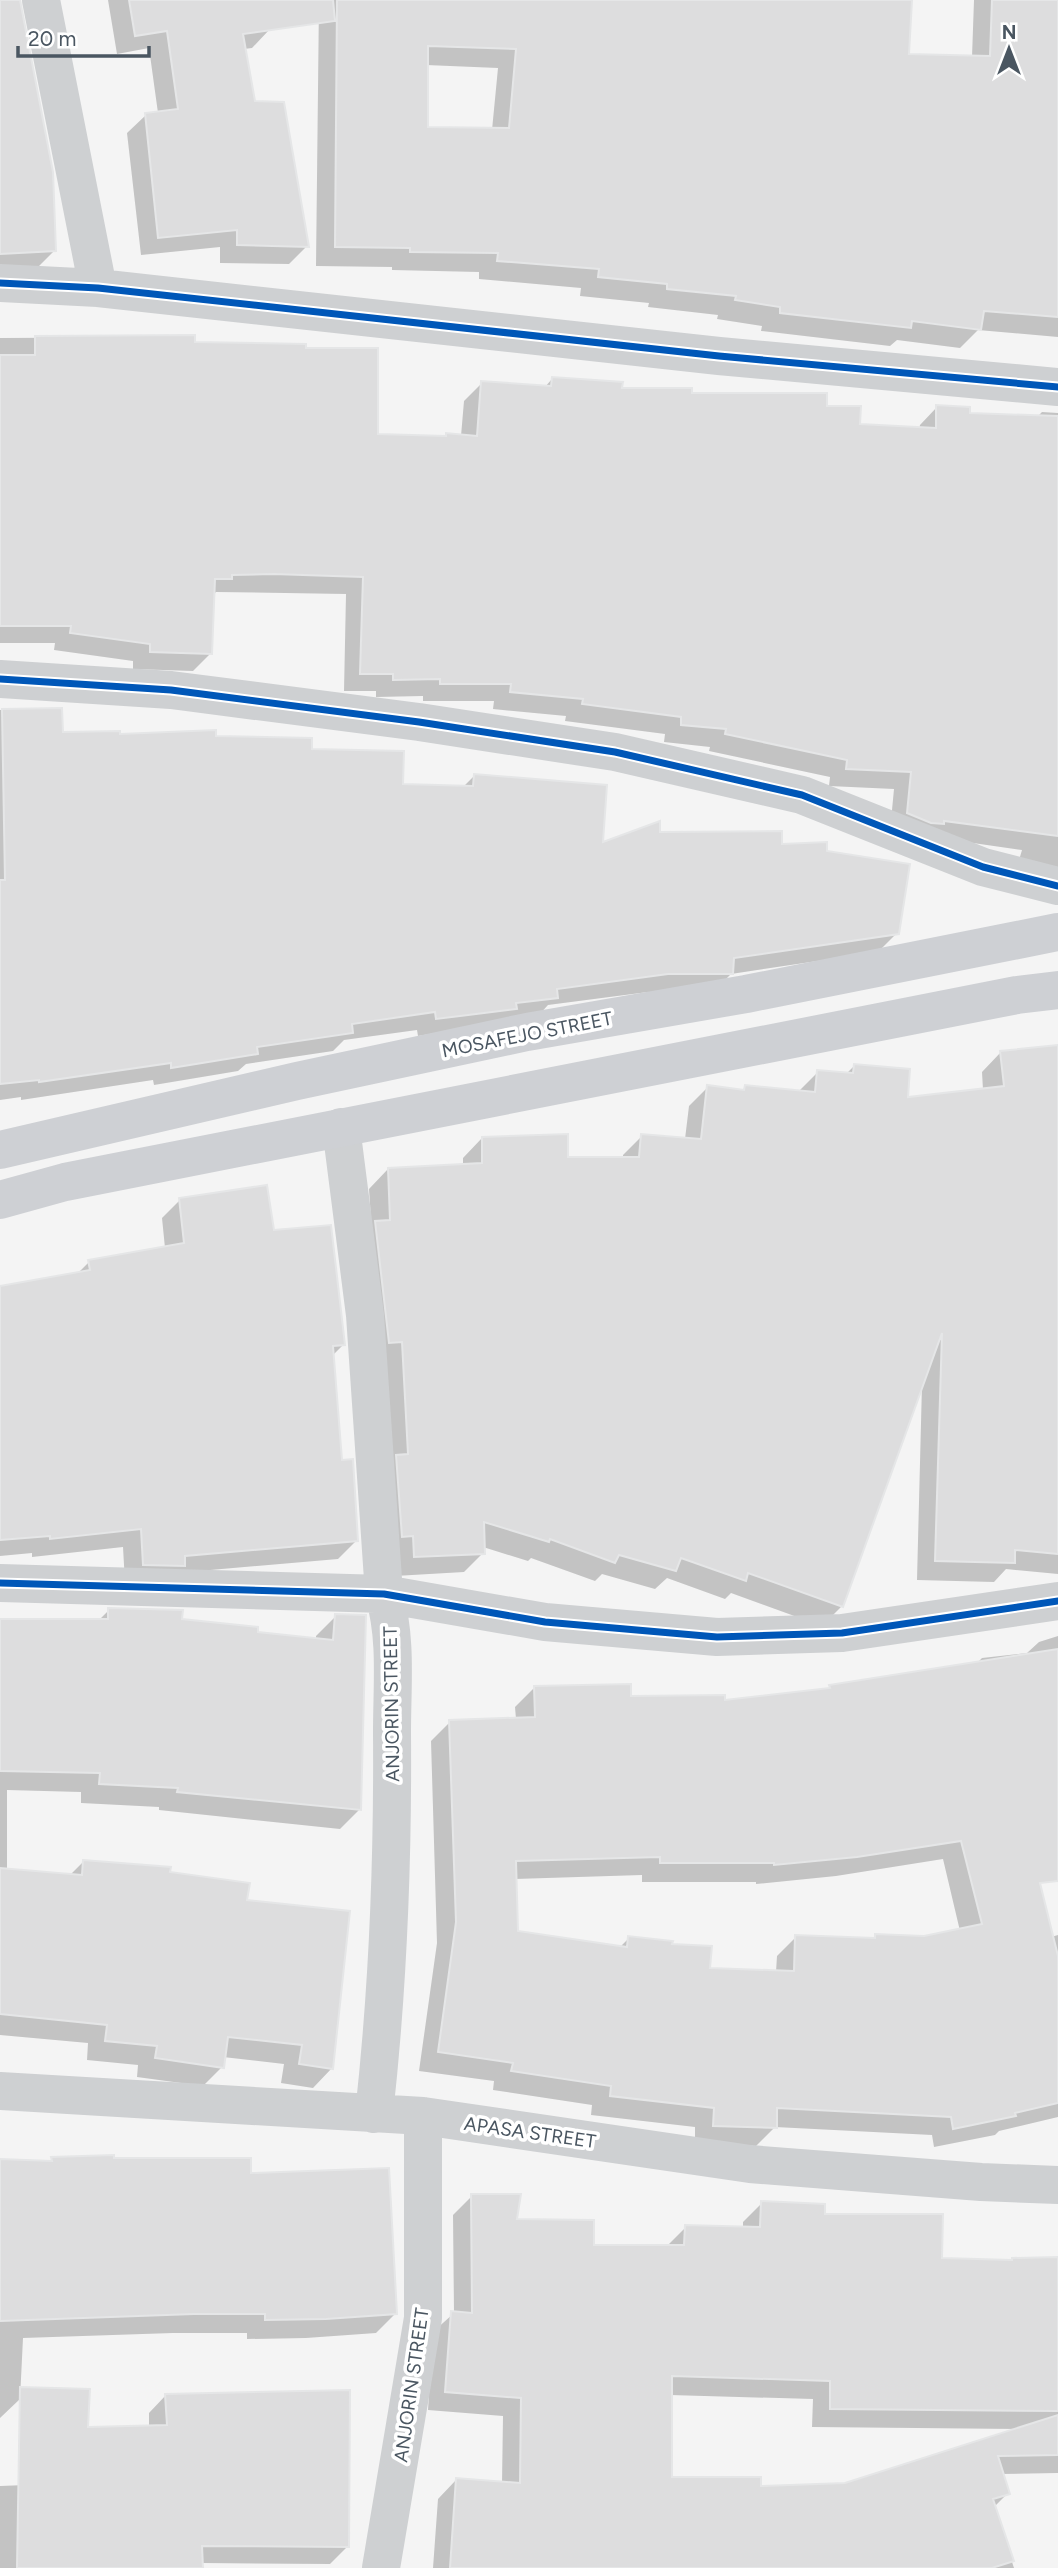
<svg xmlns="http://www.w3.org/2000/svg" width="1058" height="2568" font-family="Figtree,sans-serif">
<rect width="100%" height="100%" fill="#f4f4f4"/>
<path fill="#0003" fill-rule="evenodd" d="M0 0H18L55 250 37 268 0 270Z
M108 0H265L270 29 252 48 244 49 253 103 307 246 289 264 220 263V247L141 255 127 133 146 115 158 113 149 48 117 54Z
M319 0H910L907 56 972 57 974 0H1058V337L978 330 960 348 897 340 890 346 761 331 762 326 717 319 718 315 648 307 649 303 580 296 581 288 479 279V272L392 270V267L316 266ZM426 65 498 68 492 130 426 129Z
M193 337V344L377 436H461L464 401 482 383 544 388 552 379 620 390 825 408 859 425 919 429 920 425 937 407 968 415 1037 417 1042 412 1058 413V891L1015 874 1022 850 890 831 894 789 829 786 830 777 709 751 710 747 664 742 665 734 565 721 566 716 493 709 494 701H423V696L376 697V691H344L346 594 216 592 212 596 210 654 193 671 133 669V661L54 650 55 643H0V338Z
M0 710H61V734L215 738 311 751 401 785 463 787 474 776 601 844 659 833 825 853 897 933 878 952 731 974 713 992H648L548 1005 538 1016 418 1036 417 1030 344 1040 333 1051 246 1064 238 1071 154 1085 153 1080 21 1100V1097L0 1100Z
M1058 1047V1574L1006 1569 994 1582 917 1580 922 1384 842 1606 822 1626 731 1593 725 1599 667 1578 655 1589 602 1574 595 1581 531 1558 528 1561 483 1547V1553L464 1572 395 1576 369 1189 388 1169 463 1166V1158L482 1138 567 1159H623V1155L642 1136 685 1139 689 1106 708 1087 742 1091 746 1087 799 1091 818 1072 846 1074 855 1065 906 1099 983 1090 982 1072 1001 1052Z
M180 1200 272 1232 343 1345 332 1356 340 1462 357 1540 338 1559 176 1573 125 1583 123 1547 32 1557V1553L0 1556V1288L77 1274 89 1262 165 1248 162 1218Z
M109 1610 256 1633 316 1640V1636L336 1616 359 1810 340 1829 159 1810V1807L81 1803V1792L7 1790V1870L69 1876 84 1861 168 1873 245 1902 332 2068 313 2088 281 2083 284 2064 223 2057 222 2067 203 2086 137 2077 138 2065 87 2060 88 2043 0 2035V1620L98 1621Z
M1058 1636V1816L1025 1827 1051 1937 1058 1935V2117L999 2131 995 2135 934 2147 932 2135 775 2127 756 2146 695 2144V2127L591 2115 592 2105 493 2090 494 2081 419 2071 437 1943 431 1741 450 1722 516 1719 515 1707 534 1688 629 1698 723 1702 827 1690 830 1687 976 1664 982 1658 1027 1653 1039 1642ZM943 1859 960 1931 924 1938 876 1936 872 1940 796 1937 777 1956 776 1972 709 1970 670 1945 629 1938 619 1948 517 1933 515 1879 642 1875V1882H756V1884L836 1876Z
M52 2159 113 2160 249 2175 395 2314 376 2333 306 2338 247 2339V2333H173L23 2338 20 2399 0 2418V2160L48 2163Z
M472 2196 515 2221 592 2247H666L686 2227 743 2228V2222L762 2203 823 2216 940 2260 1010 2262 1058 2259V2473L1002 2474 1008 2493 994 2507 1014 2568H433L438 2499 456 2480 502 2483 503 2416 428 2410 433 2332 454 2313 453 2215ZM670 2395 813 2399 812 2427 1019 2429 845 2485 760 2488 670 2479Z
M166 2395 348 2546 330 2564 201 2563V2568H0V2486L26 2485 149 2428V2413Z"/>
<path fill="#ddddde" stroke="#e5e6e7" stroke-width="2" fill-rule="evenodd" d="M0 0H20L53 172 56 251 0 254Z
M129 0H333L335 21 243 34 255 101 284 102 309 247 237 245V230L158 238 145 113 178 109 167 31 135 36Z
M337 0H912L909 54 990 56 992 0H1058V317L984 311 981 330 912 321 911 328 780 313V307L735 300 736 296 667 289V284L598 277 599 269 497 261 498 253 410 252V248L335 247ZM428 46 516 49 509 128 428 127Z
M195 335V342L306 344V348H378V434L446 436V433L477 436 481 381 551 386 552 377 623 382 622 388H692V393H827V406H861L860 424 936 428V405L970 407V413L1058 416V836L944 821V824L931 823 907 813 911 772 846 769 847 760 725 734 726 729 681 725V717L582 704 583 699 510 692 511 684H440V679L393 680V674H360L363 577 273 574 232 575V579H215L212 654 150 652V644L70 633 71 626H0V355H35V336Z
M62 708 63 732 120 731V734L216 730V736L312 738V749L404 751 403 784 473 786 474 774 607 785 603 842 660 821V832L782 831V844L827 842V851L910 864 899 934 734 958 733 974H668L557 989 558 998 516 1003 517 1009 436 1019 435 1012 352 1024 353 1033 257 1047 258 1054 171 1068V1063L39 1082V1080L0 1084V880H5L2 709Z
M1058 1045V1554L1015 1550V1563L935 1561 942 1333 843 1607 748 1573 746 1581 681 1558 676 1571 619 1555 615 1563 550 1539 549 1542 484 1522 485 1554 414 1557 413 1536 402 1537 396 1455 408 1454 402 1342 389 1343 375 1221 390 1220 388 1168 482 1163V1137L568 1134V1157H639L641 1134 701 1139 707 1085 744 1090 745 1085 815 1092 817 1070 853 1073 854 1064 910 1069 908 1097 1004 1086 1000 1051Z
M267 1185 274 1230 331 1225 345 1345 333 1346 342 1460 353 1459 358 1541 185 1556V1566L143 1565 141 1529 50 1539V1536L0 1540V1286L90 1270 88 1260 184 1243 179 1198Z
M108 1608 183 1610 182 1619 258 1627V1632L333 1640 335 1614 366 1615 361 1810 177 1792 178 1788 99 1784 100 1773 0 1771V1619H108Z
M1058 1649V1881L1040 1883 1058 1956V2103L1015 2113 1016 2116 953 2129 951 2117 777 2108V2128L713 2126 714 2108 610 2096 611 2086 511 2071 513 2063 438 2052 456 1922 449 1720 535 1717 534 1686 631 1684V1696L725 1695V1700L830 1688 829 1685ZM961 1841 982 1924 924 1936 875 1934V1938L795 1935 794 1971 710 1968 712 1946 672 1944 673 1941 628 1936 627 1947 518 1931 516 1861 660 1857V1863H774V1865L857 1857Z
M83 1860 171 1867 170 1872 250 1883 247 1900 350 1911 333 2069 299 2064 302 2045 228 2037 224 2068 155 2058 157 2046 105 2041 107 2025 0 2014V1868L82 1875Z
M114 2155V2158H251V2173L389 2168 397 2314 326 2319 265 2320V2314H194L0 2321V2159L52 2161 51 2157Z
M471 2194H521L517 2219 594 2220V2245H684L685 2225 760 2227 761 2201 825 2204V2214H943L942 2258 1012 2260V2258L1058 2257V2411L830 2409V2381L672 2376V2477H761V2486L845 2483 1058 2415V2455L998 2456 1010 2494 993 2499 1014 2561 992 2568H450L456 2478 520 2483 521 2398 445 2392 451 2311 472 2313Z
M20 2387 90 2389 88 2427 167 2425 165 2394 350 2390 349 2547 202 2546 203 2568H17Z"/>
<g fill="none" stroke-linecap="round" stroke-linejoin="round">
<path stroke="#ced0d2" stroke-width="38" d="M41 0 98 288
M0 283 98 288 719 356 1058 387
M0 679 171 690 419 722 615 752 802 795 983 867 1058 886
M341 1127 365 1315 384 1594C397 1639 392 1685 392 1732 393 1859 388 1988 374 2114
M0 1583 384 1594 545 1622 717 1637 842 1633 1058 1601
M0 2091 423 2116 750 2164 981 2182 1058 2185
M381 2568 423 2318V2116"/>
<path stroke="#ced0d4" stroke-width="38" d="M0 1150 297 1081 527 1032 746 994 1058 932
M0 1200 65 1182 1017 995 1058 990"/>
<defs>
<path id="cycleway" d="M0 283 98 288 719 356 1058 387
M0 679 171 690 419 722 615 752 802 795 983 867 1058 886
M0 1583 384 1594 545 1622 717 1637 842 1633 1058 1601"/>
</defs>
<use href="#cycleway" stroke="#fff" stroke-width="11"/>
<use href="#cycleway" stroke="#0057b8" stroke-width="7"/>
</g>
<g text-anchor="middle" stroke-width="7" stroke-linejoin="round" paint-order="stroke">
<g font-size="19" fill="#4a5661" stroke="#fff">
<text transform="translate(527 1034) rotate(-11)" y="7">MOSAFEJO STREET</text>
<text transform="translate(391 1704) rotate(-91)" y="7">ANJORIN STREET</text>
<text transform="translate(530 2132) rotate(8)" y="7">APASA STREET</text>
<text transform="translate(411 2385) rotate(-82)" y="7">ANJORIN STREET</text>
</g>
</g>
<g transform="translate(1009 49)" stroke="#ffffff" stroke-width="5" paint-order="stroke">
<path d="M0-5L12 26L0 18L-12 26Z" fill="#4a5661"/>
<text y="-10" font-size="19" font-weight="bold" text-anchor="middle" fill="#4a5661">N</text>
</g>
<path d="M18 46v10h131v-10" fill="none" stroke="#4a5661" stroke-width="3.5"/>
<text x="28" y="46" font-size="21" fill="#4a5661" stroke="#ffffff" stroke-width="5" paint-order="stroke">20 m</text>
</svg>
